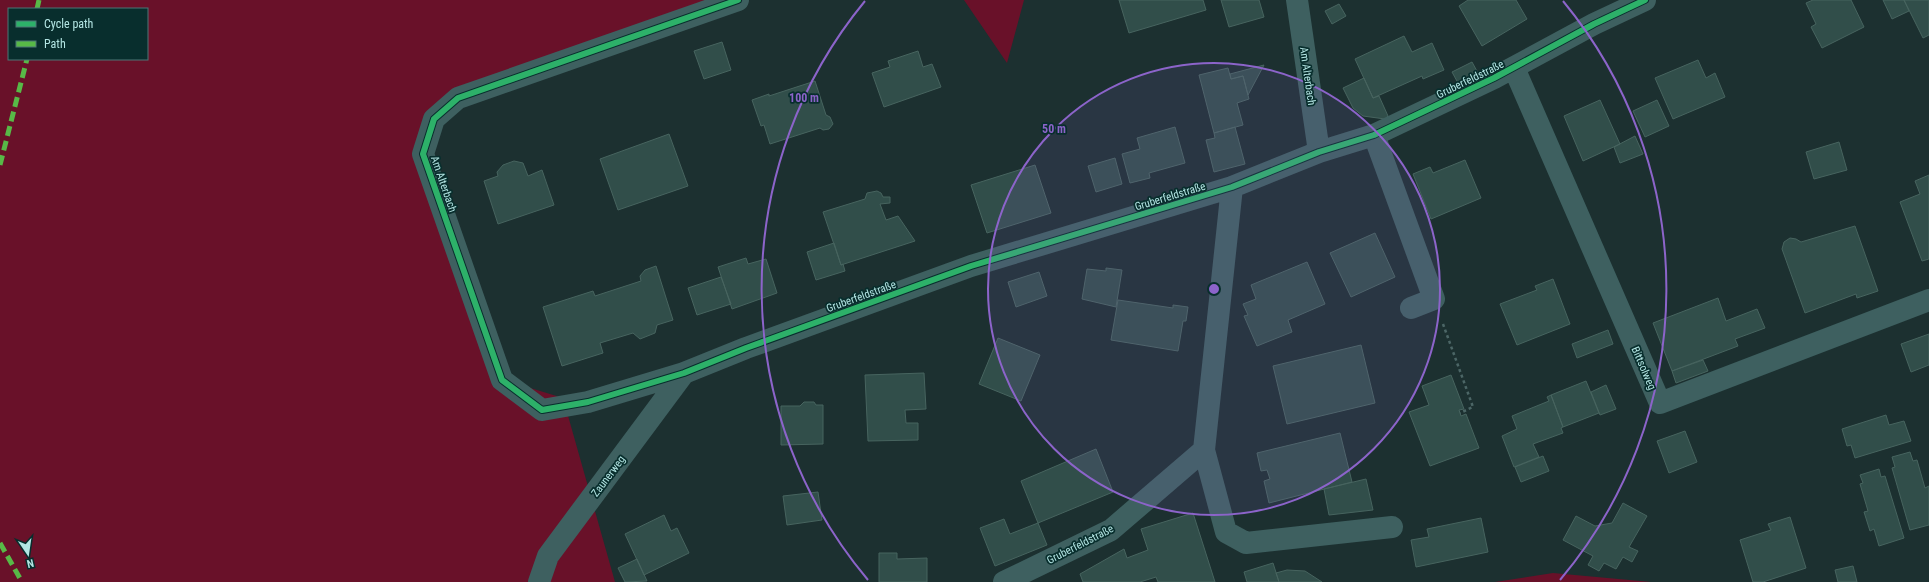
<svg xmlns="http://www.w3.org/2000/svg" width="1929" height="582" font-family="'Roboto Condensed',sans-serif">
<rect width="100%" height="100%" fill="#1c3030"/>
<path fill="#691129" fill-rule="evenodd" d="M0 0H713L460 88 428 158 514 383 563 398 615 582H0ZM9 9H147V59H9Z
M964 0H1024L1007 63Z
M1553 573 1651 582H1495Z"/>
<path fill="#314e4a" stroke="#47645f" d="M1119 0H1203L1206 10 1129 33Z
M1221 0H1259L1264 17 1229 27Z
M1468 0H1516L1527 19 1482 46 1459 6Z
M1813 0H1851L1864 27 1822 48 1811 27 1816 24 1806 3Z
M1883 0H1904L1909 11 1892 19Z
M1904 0H1929V35L1923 38Z
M1339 4 1346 16 1332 24 1325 11Z
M1404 36 1412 52 1432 43 1444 70 1423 79 1422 76 1373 98 1355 59Z
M722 42 731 70 704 79 694 51Z
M918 51 923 67 932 64 941 87 884 107 872 73 890 67 888 61Z
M1698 60 1706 78 1715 73 1725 97 1673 119 1655 78Z
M1472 62 1478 73 1458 83 1452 72Z
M1264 65 1248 95 1243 76 1231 79 1230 74Z
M1228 68 1231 79 1243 76 1249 99 1237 103 1243 125 1214 133 1199 75Z
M1364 78 1373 98 1379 96 1388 116 1385 119 1363 116 1353 108 1343 88Z
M815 81 826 115 830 117 833 124 829 129 823 130 820 128 770 144 764 125 761 126 752 100 769 94V96Z
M1600 100 1620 144 1583 161 1564 116Z
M1657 100 1669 126 1645 137 1633 111Z
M1175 127 1185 163 1149 173 1150 178 1130 183 1122 154 1140 149 1137 138Z
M1235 127 1245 164 1214 172 1206 140 1215 138 1214 133Z
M669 134 688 186 618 210 600 159Z
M1635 136 1643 154 1620 163 1614 147Z
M1839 142 1847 170 1814 179 1806 152Z
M1115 158 1122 184 1096 192 1088 166Z
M1465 160 1481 198 1431 219 1413 174 1430 167 1433 173Z
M514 161 523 163 528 176 542 170 554 205 498 224 484 181 498 176 497 172 503 165Z
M1035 165 1051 213 987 233 971 185Z
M1929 175V259L1922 261 1900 202 1920 194 1915 181Z
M877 191 881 193 883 197H890V203L880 204 886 220 898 216 915 241 841 265 823 212 865 199 867 193Z
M1855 226 1878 291 1857 298 1856 294 1805 313 1782 249 1784 242 1790 238 1796 239 1801 242Z
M1375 233 1395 277 1351 297 1330 253Z
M834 243 841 265 843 264 845 271 816 280 807 252Z
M746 258 748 264 766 259 777 293 732 309 718 267Z
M1307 262 1325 304 1288 320 1292 332 1257 346 1244 316 1248 315 1243 304 1256 299 1251 285Z
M656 266 673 320 657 325 655 333 640 339 633 333 600 343 603 353 562 366 543 307 593 291 595 296 641 281 640 276 645 270Z
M1106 268 1122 270 1116 307 1082 299 1087 269 1106 271Z
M1039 272 1047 296 1016 307 1008 282Z
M721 277 731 304 697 315 688 288Z
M1553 279 1570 324 1517 345 1500 304 1537 290 1535 286Z
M1718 298 1726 321 1757 309 1765 328 1735 339 1738 346 1672 371 1653 323Z
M1118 300 1173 308V305L1188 307 1186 321H1183L1178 351 1111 340Z
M1608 330 1613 344 1577 358 1572 344Z
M1929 334V365L1911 372 1901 344Z
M998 338 1040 355 1021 401 979 384Z
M1361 345 1375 403 1287 424 1273 366Z
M1703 360 1708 371 1676 383 1672 371Z
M924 373 926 409 905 410 906 423H918V440L868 441 865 375Z
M1451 375 1464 409 1459 410 1461 416 1466 414 1479 448 1430 466 1409 412 1429 405 1422 386Z
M1586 381 1599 413 1563 427 1551 395Z
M1606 385 1616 409 1600 415 1591 392Z
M1551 395 1563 427 1561 428 1563 433 1533 444 1539 457 1514 467 1502 436 1517 429 1512 416 1549 401 1547 397Z
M804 402H814L816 405H823V444L781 445V406H800Z
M1886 415 1889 425 1904 421 1911 441 1855 458 1851 445 1847 446 1842 429Z
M1685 431 1697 462 1669 473 1657 441Z
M1340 433 1352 482 1269 503 1264 481 1270 479 1267 470 1261 471 1257 453Z
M1096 449 1113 492 1038 523 1021 481Z
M1910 452 1913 461 1917 460 1925 488 1929 486V525L1910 530 1892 468 1895 467 1892 457Z
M1543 456 1549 471 1521 482 1515 467Z
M1879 469 1881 477 1885 476 1904 538 1879 546 1874 529 1870 531 1864 512 1868 511 1860 484 1863 483 1860 475Z
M1366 479 1373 510 1329 515 1324 489Z
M818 492 822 520 787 525 783 496Z
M1623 503 1647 516 1629 547 1638 551 1632 562 1623 557 1616 569 1604 563 1599 571 1588 565 1593 556 1563 540 1576 516 1595 526 1612 523Z
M1193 513 1215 582H1158L1156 577 1140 582H1083L1080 574 1124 549 1127 558 1148 550 1141 529Z
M664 515 671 531 677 528 689 553 644 575 625 534Z
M1790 517 1806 568 1763 582H1753L1740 540 1771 530 1768 524Z
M1481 518 1488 552 1416 567 1411 540 1429 537 1427 529Z
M1004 519 1010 534 1038 523 1047 545 995 566 980 528Z
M879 553H897V559L927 558V582H879Z
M637 559 647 581 625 582 618 568Z
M1273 563 1279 582H1247L1244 572Z
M1853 566 1857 582H1838L1835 570Z
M1287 570 1305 571 1322 582H1279L1276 573Z"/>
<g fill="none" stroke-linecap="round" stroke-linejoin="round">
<path stroke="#4c6666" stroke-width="2.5" stroke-dasharray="3 3" stroke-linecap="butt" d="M1443 324 1473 407 1460 413"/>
<path stroke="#3e6060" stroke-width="22" d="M738 0 458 98 434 119 423 154 502 380 542 410 588 402 684 373 746 348 971 266 1232 187 1319 152 1374 135 1494 78 1594 24 1645 0
M1297 0 1319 152
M1514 68 1660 403 1929 300
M1374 135 1434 299 1411 308
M1204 450 1226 532 1246 543 1392 527
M539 582 548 556 684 373
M1004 582 1111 530 1204 450 1232 187"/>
<path stroke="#58b947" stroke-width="5" stroke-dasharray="10 5" stroke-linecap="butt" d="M37 9 39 0
M0 165 27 59
M0 543 22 582"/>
<defs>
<path id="cycleway" d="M738 0 458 98 434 119 423 154 502 380 542 410 588 402 684 373 746 348 971 266 1232 187 1319 152 1374 135 1494 78 1594 24 1645 0"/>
</defs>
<use href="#cycleway" stroke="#082e2d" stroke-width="8"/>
<use href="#cycleway" stroke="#2db169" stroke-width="6"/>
</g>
<circle cx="1214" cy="289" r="226" fill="#8c64ca" fill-opacity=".12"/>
<g fill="none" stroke="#8c64ca" stroke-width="2">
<circle cx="1214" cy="289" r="226"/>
<path d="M868 580A452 452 0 0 1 865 1M1563 1A452 452 0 0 1 1560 580"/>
</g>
<g text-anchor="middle" stroke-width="3.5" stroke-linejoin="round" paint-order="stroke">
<g font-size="11" fill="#b3e5e3" stroke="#082e2d">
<text transform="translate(1308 76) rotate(82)" y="4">Am Alterbach</text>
<text transform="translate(1470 79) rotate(-26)" y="4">Gruberfeldstraße</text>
<text transform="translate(444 184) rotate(71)" y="4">Am Alterbach</text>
<text transform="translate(1170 196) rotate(-17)" y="4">Gruberfeldstraße</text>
<text transform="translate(861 296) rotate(-20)" y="4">Gruberfeldstraße</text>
<text transform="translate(1644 368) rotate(67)" y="4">Bittsolweg</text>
<text transform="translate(608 476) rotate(-53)" y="4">Zaunerweg</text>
<text transform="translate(1080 544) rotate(-27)" y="4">Gruberfeldstraße</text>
</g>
</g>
<circle cx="1214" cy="289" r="6" fill="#8c64ca" stroke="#082e2d" stroke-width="2"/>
<g font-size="12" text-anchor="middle" font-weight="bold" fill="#8c64ca" stroke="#082e2d" stroke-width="3.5" stroke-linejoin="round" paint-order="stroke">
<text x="804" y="102">100 m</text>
<text x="1054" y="133">50 m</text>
</g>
<rect x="8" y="8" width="140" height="52" fill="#082e2d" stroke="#4c7776"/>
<rect x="16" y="21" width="20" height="6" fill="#2db169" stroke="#4c7776"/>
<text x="44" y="28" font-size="12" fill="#b3e5e3">Cycle path</text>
<rect x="16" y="41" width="20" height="6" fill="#58b947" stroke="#4c7776"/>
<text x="44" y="48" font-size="12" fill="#b3e5e3">Path</text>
<g transform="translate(28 554) rotate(167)" stroke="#082e2d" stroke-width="3" paint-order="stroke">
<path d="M0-3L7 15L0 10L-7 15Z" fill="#b3e5e3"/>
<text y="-6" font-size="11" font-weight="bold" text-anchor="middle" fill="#b3e5e3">N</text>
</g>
</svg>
